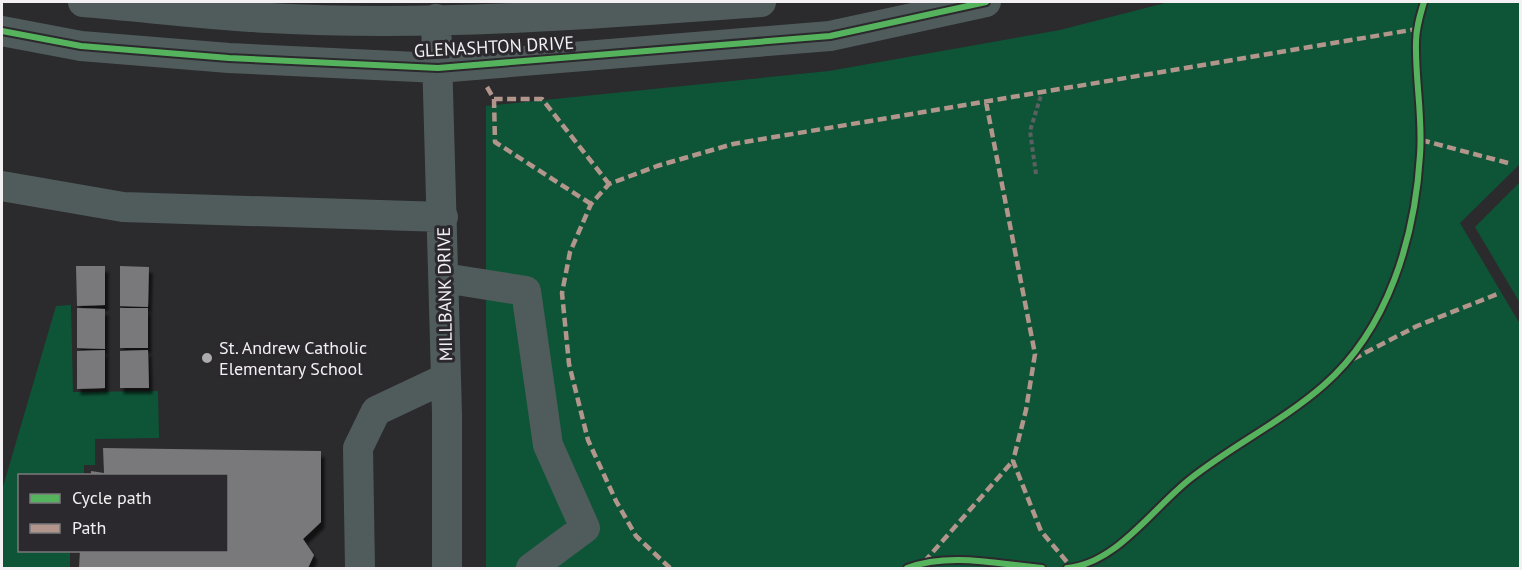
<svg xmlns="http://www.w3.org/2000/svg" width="1522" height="570" font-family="'PT Sans',sans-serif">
<defs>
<filter id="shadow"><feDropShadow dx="3.5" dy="6" stdDeviation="1.5" flood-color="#0009"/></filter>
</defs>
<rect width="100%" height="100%" fill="#2b2a2c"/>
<path fill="#0e5538" d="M1169 2H1520V164L1460 223 1520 324V568H486V106L829 71 1060 30Z
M1520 182V303L1475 227Z
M71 305 73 392 158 391 159 438 95 439V465H84V475L20 476V550L70 551V568H2V490L56 306Z"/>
<path fill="#79787a" filter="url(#shadow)" d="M76 266H105V305L77 306Z
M120 266 149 267 148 307 120 306Z
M77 308 105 309V349L77 348Z
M120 308H148V348H120Z
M105 350V388L77 389V351Z
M148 350 149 388H120V351Z
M103 448 321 451V522L303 539 314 555 308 568H79L80 550H226V476H91V471L104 473Z"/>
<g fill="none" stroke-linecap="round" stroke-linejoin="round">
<path stroke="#5b6162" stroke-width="4" stroke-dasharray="4.5 3" stroke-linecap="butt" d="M1036 174 1030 131 1042 92"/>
<path stroke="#505c5c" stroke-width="30" d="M83 2C145 7 207 15 269 18 433 27 598 14 761 2
M436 19 447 414V568
M2 31 81 46 229 58 438 68 830 36 986 2
M2 186 123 207 443 217
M444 278 526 291 548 445 585 528 531 568
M360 568 358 448 376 411 446 378"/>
<path stroke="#b2968c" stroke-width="4.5" stroke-dasharray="9 4.5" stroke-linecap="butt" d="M487 87 494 99H542L609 184
M494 99 495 142 591 204
M986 102 1035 354 1026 410 1013 461 1041 531 1072 568
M1421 140 1512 164
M1353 359 1417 326 1500 293
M924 562 1013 461
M670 568 636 536 616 501 588 440 569 364 562 293 570 252 591 204 609 184 657 166 733 144 1417 29"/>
<defs>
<path id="cycleway" d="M2 31 81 46 229 58 438 68 830 36 986 2
M907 568C949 552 998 564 1042 568
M1067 568C1116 564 1153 508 1190 479 1233 445 1283 421 1324 385 1388 329 1415 238 1420 155 1423 117 1415 80 1416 42 1416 28 1420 15 1424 2"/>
</defs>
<use href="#cycleway" stroke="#2b292d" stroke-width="10"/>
<use href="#cycleway" stroke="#56b35d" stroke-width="6"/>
</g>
<circle fill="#acabad" stroke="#2b292d" stroke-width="2" cx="207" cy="358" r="6"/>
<g text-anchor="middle" stroke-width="6" stroke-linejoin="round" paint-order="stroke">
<g font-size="18" fill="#f2f0f3" stroke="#2b292d">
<text transform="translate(494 47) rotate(-3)" y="6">GLENASHTON DRIVE</text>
<text transform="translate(445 294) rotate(-91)" y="6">MILLBANK DRIVE</text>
</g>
<g font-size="18" fill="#f2f0f3" stroke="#2b292d" text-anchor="start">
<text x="219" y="354">St. Andrew Catholic<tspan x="219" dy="21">Elementary School</tspan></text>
</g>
</g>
<rect width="1522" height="570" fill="none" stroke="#f2f0f3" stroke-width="6"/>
<rect x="18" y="474" width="210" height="78" fill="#2b292d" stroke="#7b797c" stroke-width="1.5"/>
<rect x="30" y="494" width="30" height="9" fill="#56b35d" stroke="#7b797c" stroke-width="1.5"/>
<text x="72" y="504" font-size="18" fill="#f2f0f3">Cycle path</text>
<rect x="30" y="524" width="30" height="9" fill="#b2968c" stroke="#7b797c" stroke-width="1.5"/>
<text x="72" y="534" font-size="18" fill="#f2f0f3">Path</text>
</svg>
